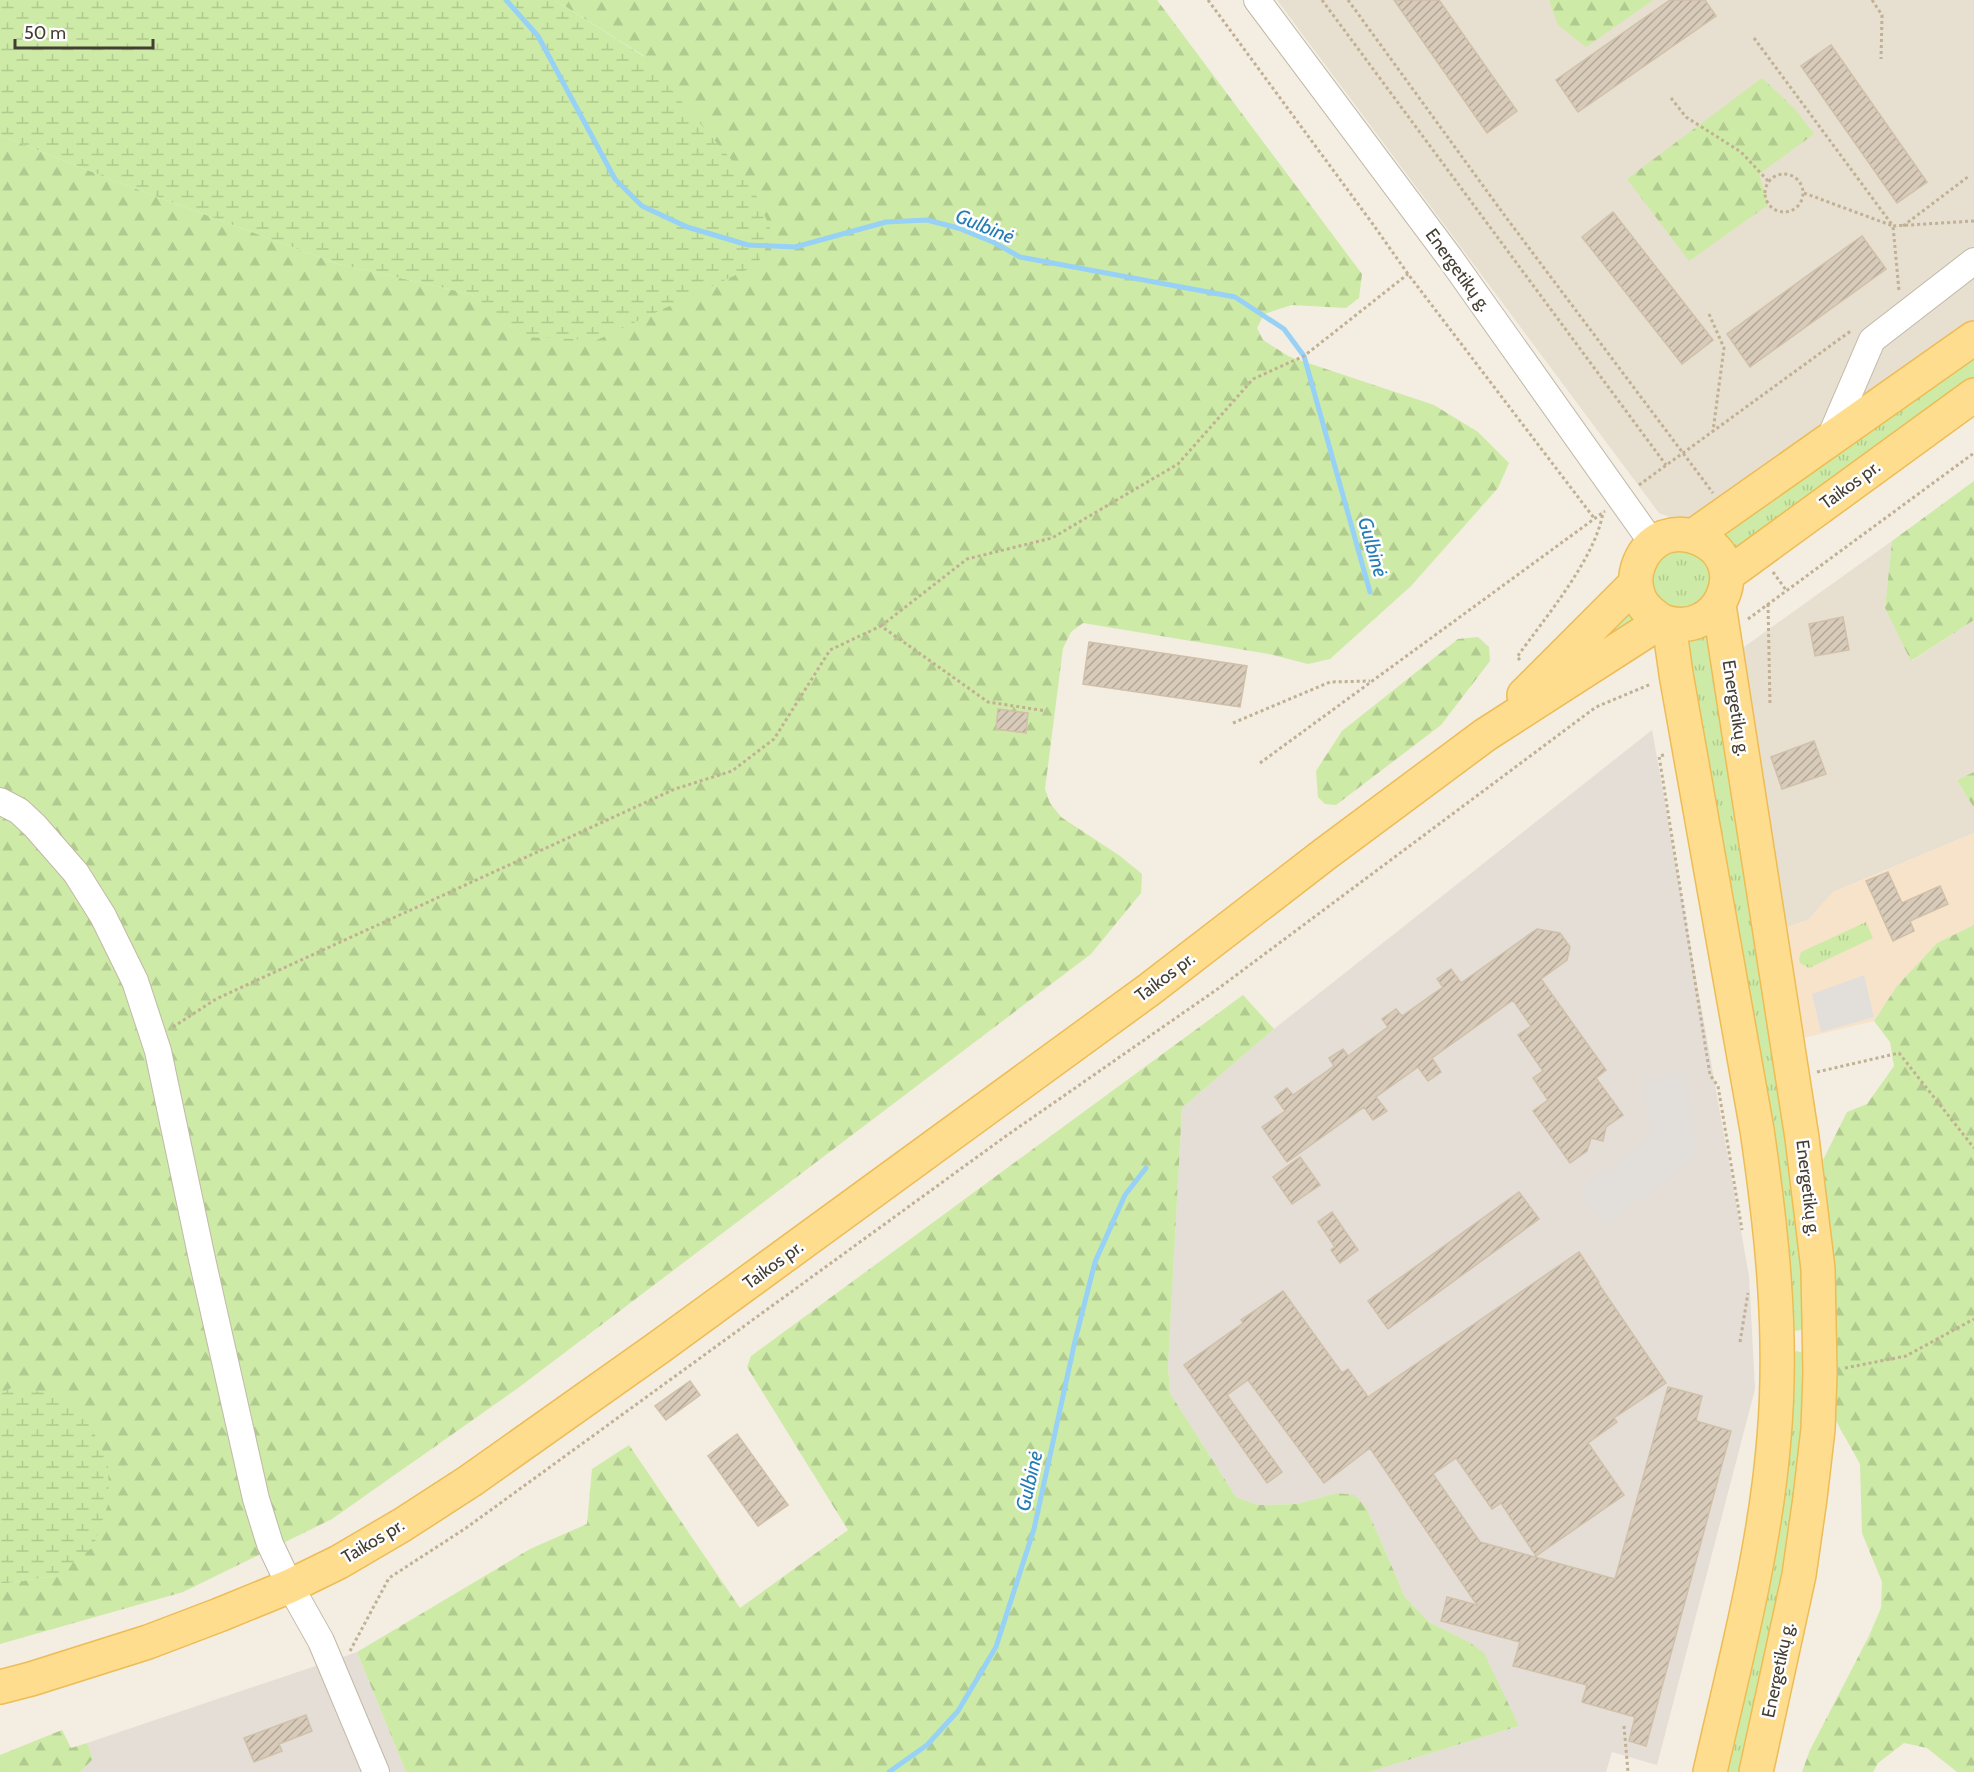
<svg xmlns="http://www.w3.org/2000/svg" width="1974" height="1772" font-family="Cabin,sans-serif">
<defs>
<pattern id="grass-tufts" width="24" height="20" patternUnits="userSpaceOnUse" patternTransform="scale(1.5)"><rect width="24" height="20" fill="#cdeba6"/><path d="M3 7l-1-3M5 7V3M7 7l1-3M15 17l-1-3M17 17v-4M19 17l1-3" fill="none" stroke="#b1ca8f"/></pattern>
<pattern id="forest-firs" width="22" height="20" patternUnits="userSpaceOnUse" patternTransform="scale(1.5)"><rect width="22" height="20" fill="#cdeba6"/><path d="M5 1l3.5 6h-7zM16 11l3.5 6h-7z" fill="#b1ca8f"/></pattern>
<pattern id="wetland-marsh" width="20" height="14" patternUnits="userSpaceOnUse" patternTransform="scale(1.5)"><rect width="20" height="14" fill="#cdeba6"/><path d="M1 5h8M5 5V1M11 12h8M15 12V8" fill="none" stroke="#b1ca8f"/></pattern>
<pattern id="building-hatch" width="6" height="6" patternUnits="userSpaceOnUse" patternTransform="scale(1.5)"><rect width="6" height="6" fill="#d8cbb9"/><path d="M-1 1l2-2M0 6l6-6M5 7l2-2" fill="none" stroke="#b1a697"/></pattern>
</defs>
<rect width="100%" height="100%" fill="#f3ede2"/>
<path fill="#e7dfcf" d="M1277 0H1974V322L1697 515 1685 519 1672 518 1659 513Z
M1892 541 1885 608 1912 661 1974 620V772L1957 780 1974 808V833L1833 892 1808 920 1784 928 1740 650Z"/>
<path fill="#f7e3ca" d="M1974 833V925L1937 943 1897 986 1874 1021 1803 1038 1784 928 1808 920 1833 892Z"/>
<path fill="#e4ded7" d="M1652 730 1749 1276 1755 1389 1657 1765 1612 1752 1606 1772H1369L1519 1726 1507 1702 1469 1642 1429 1622 1405 1597 1367 1509 1336 1493 1297 1504 1258 1505 1236 1497 1170 1393 1168 1366 1182 1108 1274 1029Z
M357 1652 406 1772H80L93 1759 87 1743Z"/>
<path fill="url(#grass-tufts)" d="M1974 353V380L1734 552 1723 536 1727 532Z
M1690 550C1713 569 1713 569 1705 598L1687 611 1664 607 1650 589 1651 566 1668 551Z
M1626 610 1635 613V623L1592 645Z
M1705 632 1709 637 1796 1176 1806 1327C1800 1331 1796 1332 1789 1329L1688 643 1689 637Z
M1866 922 1873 938 1809 968 1800 963 1799 959 1801 952Z
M1797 1351 1803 1353 1808 1358 1799 1497 1745 1772H1719L1791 1353Z"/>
<path fill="url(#forest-firs)" d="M555 0H1157L1362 274 1359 298 1346 308 1292 305 1264 314 1257 328 1263 340 1290 357 1434 405 1478 432 1509 463 1498 488 1411 586 1330 659 1308 664 1269 654 1083 623 1071 632 1063 648 1045 789 1050 803 1061 817 1120 856 1142 874 1141 893 1091 954 518 1388 332 1519 183 1592 0 1644V1584L55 1576 12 1388 0 1394V135L110 179 338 264 471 294 520 336 644 56Z
M1549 0H1653L1586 47 1558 25Z
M1762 78 1795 109 1814 134 1759 174 1768 205 1689 261 1627 179Z
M1974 481V620L1911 661 1885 608 1892 541Z
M1478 637 1489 647 1490 661 1441 725 1336 805 1325 804 1318 797 1316 771 1342 731 1458 639Z
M1974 772V808L1957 780Z
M1974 925V1772H1957L1927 1748 1904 1743 1878 1763 1873 1772H1802L1810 1750 1869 1636 1881 1608 1882 1582 1862 1533 1860 1464 1835 1419 1834 1274 1823 1160 1847 1112 1867 1104 1894 1066 1890 1042 1874 1021 1897 986 1937 943Z
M1243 995 1274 1029 1182 1108 1168 1366 1170 1393 1236 1497 1258 1505 1297 1504 1336 1493 1355 1495 1367 1509 1405 1597 1429 1622 1469 1642 1484 1653 1519 1726 1369 1772H406L357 1652 530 1549 587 1524 592 1469 629 1445 740 1608 848 1530 747 1367 751 1356Z
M62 1730 71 1748 87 1743 93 1759 80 1772H0V1755Z"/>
<path fill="url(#wetland-marsh)" d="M0 0H555L643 56 751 183 770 228 765 250 757 265 597 340 520 337 471 294 338 264 110 179 0 135Z
M12 1388 57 1394 84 1414 108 1461 109 1502 93 1547 55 1576 0 1584V1394Z"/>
<path fill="#e2dfdb" d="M1864 975 1874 1017 1821 1032 1812 994Z
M1685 1071 1697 1156 1605 1226 1580 1190 1652 1136 1642 1082Z"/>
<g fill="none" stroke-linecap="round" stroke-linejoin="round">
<path stroke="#98d1f6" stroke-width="5" d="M506 0 538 36 615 179 642 206 687 227 748 245 795 247 886 222 927 220 958 228 993 242 1020 257 1235 297 1284 329 1304 356 1370 592
M889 1772 927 1745 958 1711 996 1647 1034 1529 1075 1341 1095 1262 1125 1195 1146 1168"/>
</g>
<path fill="url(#building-hatch)" stroke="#d0c0a9" stroke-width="1.5" d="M1394 0H1439L1517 111 1487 133Z
M1670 0H1705L1716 16 1578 112 1556 80Z
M1831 45 1927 182 1897 203 1801 66Z
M1613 212 1713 340 1682 364 1582 237Z
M1862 236 1886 269 1750 367 1727 334Z
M1843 617 1849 650 1815 656 1809 624Z
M1089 642 1247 666 1240 707 1083 684Z
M998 709 1028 713 1026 733 996 729Z
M1814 741 1826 774 1782 789 1771 757Z
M1888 872 1902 903 1940 886 1948 904 1910 921 1914 931 1893 941 1866 881Z
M1537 929 1560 933 1570 947 1567 960 1541 979 1606 1070 1596 1078 1623 1115 1606 1127 1603 1141 1591 1138 1587 1151 1570 1163 1533 1111 1548 1100 1533 1078 1543 1071 1518 1035 1531 1026 1513 1000 1432 1058 1441 1072 1428 1081 1418 1067 1376 1097 1387 1111 1373 1120 1364 1107 1287 1162 1262 1127 1285 1111 1275 1097 1287 1088 1293 1095 1334 1066 1329 1058 1343 1049 1348 1056 1388 1027 1382 1019 1396 1009 1402 1016 1443 987 1437 979 1451 969 1461 983Z
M1300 1157 1320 1185 1292 1204 1273 1177Z
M1519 1192 1539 1219 1388 1329 1368 1301Z
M1332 1212 1358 1250 1340 1263 1331 1250 1335 1247 1318 1222Z
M1579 1252 1599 1282 1598 1283 1666 1383 1614 1418 1617 1422 1588 1443 1624 1495 1536 1556 1501 1503 1492 1509 1456 1458 1433 1474 1480 1542 1615 1579 1668 1387 1702 1396 1696 1421 1731 1431 1646 1746 1629 1741 1635 1717 1582 1702 1587 1685 1513 1666 1520 1642 1441 1621 1447 1597 1477 1605 1370 1448 1324 1483 1248 1380 1227 1395 1282 1472 1267 1483 1184 1365 1243 1323 1241 1320 1283 1291 1342 1373 1348 1369 1368 1397Z
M690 1381 700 1395 666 1420 655 1406Z
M737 1434 788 1505 758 1526 708 1456Z
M306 1715 312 1731 279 1744 282 1751 254 1762 244 1738Z"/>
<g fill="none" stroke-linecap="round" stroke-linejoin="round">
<defs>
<path id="minor" d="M1257 0 1450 258 1653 544
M1829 440 1872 340 1974 261
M0 801 19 811 35 826 76 873 103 916 135 981 158 1051 202 1259 256 1499 270 1544 290 1586 321 1641 376 1772"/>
<path id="major" d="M1693 536 1974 338
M1727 575 1974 395
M1719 605 1802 1138 1818 1269 1820 1373 1818 1429 1810 1498 1799 1575 1756 1772
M1669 624 1676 674 1757 1130C1772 1232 1783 1335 1774 1438 1765 1551 1735 1662 1710 1772
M1524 695 1636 583
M0 1687 31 1679 148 1642 219 1615 290 1586 339 1562 402 1525 470 1481 658 1348 1150 989 1325 854 1485 735 1662 621C1720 642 1753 562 1700 539 1689 534 1676 533 1664 537 1641 547 1629 576 1640 599 1644 609 1653 615 1662 621"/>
</defs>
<use href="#minor" stroke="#c1b8a7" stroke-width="28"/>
<use href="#major" stroke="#edbc55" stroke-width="36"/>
<path stroke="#c1b094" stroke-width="3" stroke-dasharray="3 3" stroke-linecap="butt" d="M1208 0 1372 223 1408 274 1594 518
M1322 0 1666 465
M1348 0 1505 216 1713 493
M1872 0 1882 15 1881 59
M1754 38 1893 226 1974 221
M1671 98 1686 117 1741 152 1769 182
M1765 193a19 19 0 1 1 38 0a19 19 0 1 1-38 0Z
M1804 193 1893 226 1899 291
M1903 226 1969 176
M1709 314 1724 348 1713 431
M1639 485 1852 330
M1773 572 1786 590
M1768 604 1770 705
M1748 619 1974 453
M881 626 967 559 1052 538 1178 464 1253 379 1304 356 1408 274
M1520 660 1517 657C1544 619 1596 558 1603 512
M1233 723 1330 682 1370 681
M1664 755 1659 756 1710 1075 1718 1086 1742 1230
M1260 763 1605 511
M173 1027 216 999 675 789 732 771 774 739 830 650 881 626 988 702 1046 711
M1817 1072 1899 1053 1974 1148
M1740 1342 1748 1293
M1845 1368 1906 1356 1974 1319
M350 1651 389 1578 466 1528 1006 1136 1219 988 1596 707 1651 684
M1624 1726 1628 1772"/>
<use href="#minor" stroke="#fff" stroke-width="26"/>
<use href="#major" stroke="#ffdd8e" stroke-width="33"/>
</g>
<g text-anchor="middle" stroke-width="5" stroke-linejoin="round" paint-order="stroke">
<g font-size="18" fill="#443d32" stroke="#fff">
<text transform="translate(1458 270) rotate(54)" y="6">Energetikų g.</text>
<text transform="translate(1850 485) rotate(-36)" y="6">Taikos pr.</text>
<text transform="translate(1736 708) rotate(81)" y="6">Energetikų g.</text>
<text transform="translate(1165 977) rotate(-37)" y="6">Taikos pr.</text>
<text transform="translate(1808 1188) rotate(83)" y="6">Energetikų g.</text>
<text transform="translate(773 1265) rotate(-36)" y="6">Taikos pr.</text>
<text transform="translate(373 1541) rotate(-31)" y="6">Taikos pr.</text>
<text transform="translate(1778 1670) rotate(-78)" y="6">Energetikų g.</text>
</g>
<g font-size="20" font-style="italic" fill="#247cb8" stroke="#fff">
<text transform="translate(985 226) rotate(22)" y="7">Gulbinė</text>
<text transform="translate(1373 547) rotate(74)" y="7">Gulbinė</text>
<text transform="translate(1029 1481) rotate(-77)" y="7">Gulbinė</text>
</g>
</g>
<path d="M15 39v9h138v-9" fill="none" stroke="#443d32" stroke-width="3"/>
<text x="24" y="39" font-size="18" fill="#443d32" stroke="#ffffff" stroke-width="4.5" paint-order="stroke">50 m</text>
</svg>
